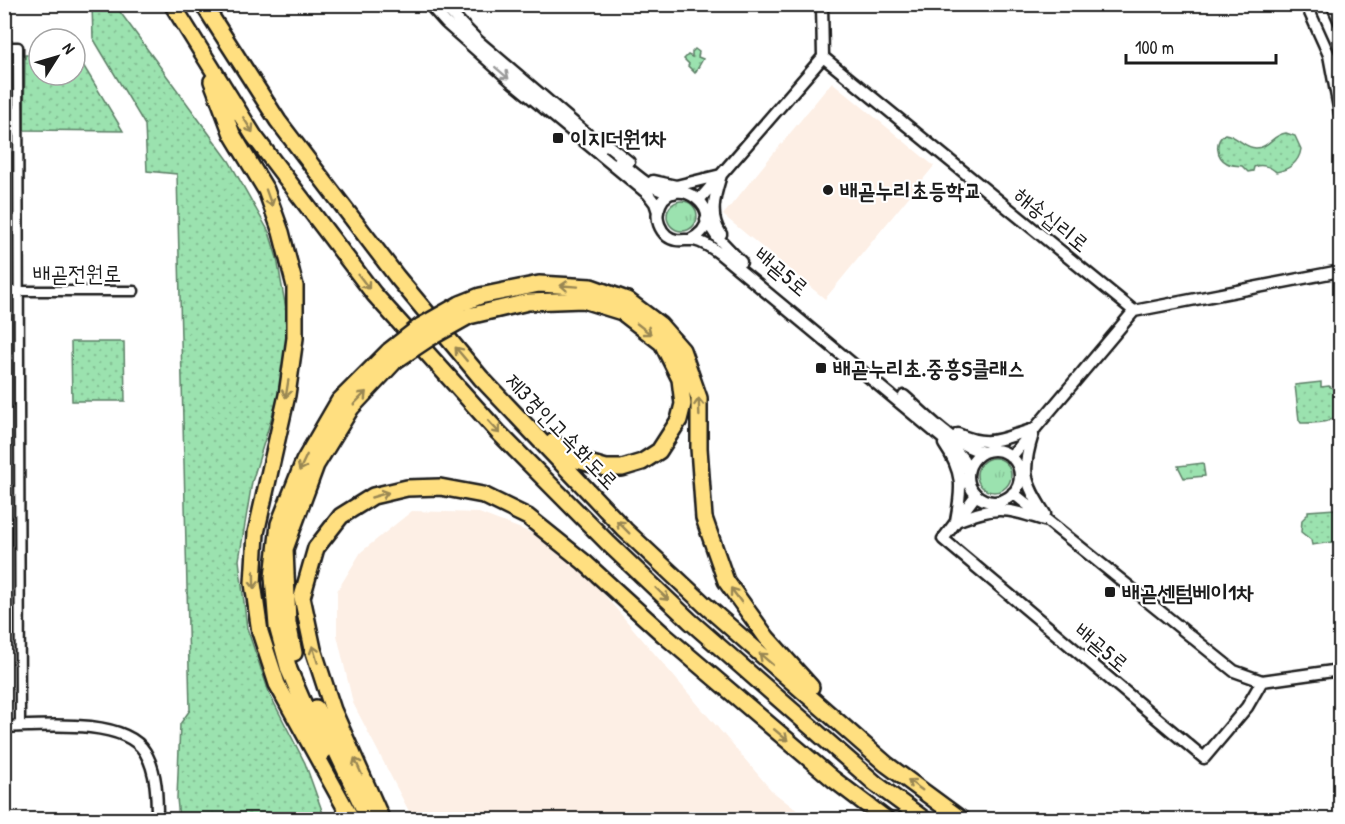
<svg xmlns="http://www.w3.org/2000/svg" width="1345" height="824" font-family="'Patrick Hand','Poor Story',sans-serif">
<defs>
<pattern id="grass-tufts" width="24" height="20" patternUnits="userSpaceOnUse" patternTransform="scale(1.5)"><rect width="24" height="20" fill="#9be2af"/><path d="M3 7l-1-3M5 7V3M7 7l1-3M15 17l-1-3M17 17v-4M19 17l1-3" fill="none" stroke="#85c196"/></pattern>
<pattern id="park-dots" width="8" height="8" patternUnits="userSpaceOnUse" patternTransform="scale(1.5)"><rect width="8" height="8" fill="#9be2af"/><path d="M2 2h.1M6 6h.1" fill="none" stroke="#85c196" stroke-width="1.8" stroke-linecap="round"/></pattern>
</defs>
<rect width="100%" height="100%" fill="#fff"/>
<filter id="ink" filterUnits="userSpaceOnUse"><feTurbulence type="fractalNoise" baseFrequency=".0167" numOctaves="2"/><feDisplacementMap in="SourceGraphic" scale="12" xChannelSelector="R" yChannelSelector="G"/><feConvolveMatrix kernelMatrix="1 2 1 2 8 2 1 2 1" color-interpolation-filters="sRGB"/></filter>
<g filter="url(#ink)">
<path fill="#fdefe5" d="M832 82 934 166 825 299 723 215Z
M412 511 479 513 537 535 588 576 772 791 808 819H413L353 703 337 635V591L361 552Z"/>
<path fill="url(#grass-tufts)" stroke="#5c7f66" stroke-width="1.5" d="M667 216a15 15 0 1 1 30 0a15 15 0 1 1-30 0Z
M977 475a17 17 0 1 1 34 0a17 17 0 1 1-34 0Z"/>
<path fill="url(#park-dots)" stroke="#5c7f66" stroke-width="1.5" d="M92 5H115L229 161 269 232 277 258 290 332 282 383 252 482 239 560 247 628 270 695 305 763 325 819H179L177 798 180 724 190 710 177 174 147 171 145 125 93 38Z
M695 49 699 52 698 57 703 59 695 73 688 66 689 64 684 59 688 55 692 57V52Z
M25 55H39V75H75V55H77L123 131 24 130Z
M1286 133 1295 136 1301 149C1299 163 1288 170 1276 172 1270 166 1261 164 1254 167L1253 171 1248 172 1242 166C1237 165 1232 166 1227 163 1216 157 1214 141 1225 134 1238 136 1244 148 1256 148 1269 148 1273 134 1286 133Z
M71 342H124L125 401H72Z
M1321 382V387L1329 386 1334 389C1335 396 1338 407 1336 414 1334 424 1310 423 1301 423L1299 420 1295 385Z
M1203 463 1205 476 1184 478 1178 466Z
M1335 509 1339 541 1312 545 1311 540 1301 532 1302 520 1308 514V511Z"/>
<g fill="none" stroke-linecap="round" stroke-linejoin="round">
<defs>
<path id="street" d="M4 47H18L20 726
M4 291H134"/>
<path id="secondary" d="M429 4 446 23 511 81 648 194 655 203 658 212
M442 4 478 41 602 147
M822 4 823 57 1134 311 1340 271
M1306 4 1329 55 1340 113
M1332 4 1340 22
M599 138 629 162
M619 161C635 173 653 193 674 193
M653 181 676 186 721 175C715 195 708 215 721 234
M700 199 823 57
M706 220 717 237 741 262
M690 240C739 215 669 164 658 211 656 220 660 230 667 236 676 243 684 239 694 240 703 242 711 247 719 253L953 447 963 459 968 471
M904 396C925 414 956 448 984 452
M958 434C991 449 1003 437 1035 429
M1033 434C1021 472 1024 481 1045 514
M944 444C964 473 962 488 956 521 998 506 1001 507 1044 520
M968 476a26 26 0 1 1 52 0a26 26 0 1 1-52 0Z
M1011 457 1134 311
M1013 493 1234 671 1262 681 1340 670
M976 495 943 539 1204 758 1247 707 1262 681
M4 727C40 726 124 717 145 752 157 772 157 797 157 820"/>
<path id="highway" d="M172 4 254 136 374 294 498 432 609 544 690 621 876 784 925 820
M203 4 278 121 397 277 481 378 625 530 705 605 886 764 962 820
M212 81 232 134 266 190 281 232 295 286V338L287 395 256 533 253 583 260 632 277 684 352 820
M460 304 480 296 539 284 591 287 627 300 660 325 682 350 699 398V448L704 518 726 581 767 638 811 687
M469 316 528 302 583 300 622 312 662 343 680 379 683 404 679 420 659 451 642 462 622 468H606L574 459 553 442
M294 653 288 623 285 549 316 465 351 408 395 361
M316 708 369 820
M324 751 289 670 277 626 273 577 279 524 304 461 339 401 389 351
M382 820 333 710 313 649 302 597 316 548 341 516 373 496 407 488 440 487 483 495 528 517 584 562 664 635 833 779 887 820"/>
</defs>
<use href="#street" stroke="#1c1c1c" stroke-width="13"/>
<use href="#secondary" stroke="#1c1c1c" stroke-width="15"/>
<use href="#highway" stroke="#1c1c1c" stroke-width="20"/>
<use href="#street" stroke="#fff" stroke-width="8"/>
<use href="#secondary" stroke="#fff" stroke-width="10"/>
<use href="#highway" stroke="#ffdf80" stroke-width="15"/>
<defs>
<path id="highway-bridge" d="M389 351 421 326 460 304
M395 361 428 339 469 316"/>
</defs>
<use href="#highway-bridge" stroke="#1c1c1c" stroke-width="20" stroke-linecap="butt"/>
<use href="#highway-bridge" stroke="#ffdf80" stroke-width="15"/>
</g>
<defs><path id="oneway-shaft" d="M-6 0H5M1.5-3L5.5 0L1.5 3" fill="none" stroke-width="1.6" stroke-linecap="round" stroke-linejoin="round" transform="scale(1.5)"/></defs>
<use stroke="#999" href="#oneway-shaft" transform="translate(502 73) rotate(41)"/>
<g stroke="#998753">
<use href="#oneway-shaft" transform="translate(248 125) rotate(58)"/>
<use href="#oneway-shaft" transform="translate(269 198) rotate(70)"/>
<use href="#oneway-shaft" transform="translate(364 282) rotate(53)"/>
<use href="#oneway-shaft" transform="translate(569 286) rotate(-176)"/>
<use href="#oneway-shaft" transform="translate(644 329) rotate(38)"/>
<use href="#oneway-shaft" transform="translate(461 354) rotate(-130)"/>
<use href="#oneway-shaft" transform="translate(287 389) rotate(99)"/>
<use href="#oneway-shaft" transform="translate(360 398) rotate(-46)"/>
<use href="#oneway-shaft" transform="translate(699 407) rotate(-92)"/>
<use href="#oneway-shaft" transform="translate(494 427) rotate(47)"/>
<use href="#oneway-shaft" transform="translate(303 463) rotate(115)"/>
<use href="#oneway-shaft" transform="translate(380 495) rotate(-16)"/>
<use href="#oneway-shaft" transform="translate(623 527) rotate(-135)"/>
<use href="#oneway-shaft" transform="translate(254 580) rotate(89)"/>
<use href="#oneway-shaft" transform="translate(662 594) rotate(44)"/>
<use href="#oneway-shaft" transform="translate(736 595) rotate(-126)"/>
<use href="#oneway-shaft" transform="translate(315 654) rotate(-107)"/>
<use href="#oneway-shaft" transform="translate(766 659) rotate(-139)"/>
<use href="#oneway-shaft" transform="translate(781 735) rotate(40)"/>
<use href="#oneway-shaft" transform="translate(358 766) rotate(-114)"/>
<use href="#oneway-shaft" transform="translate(915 785) rotate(-144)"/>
</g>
</g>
<g fill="#1c1c1c" stroke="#fff" stroke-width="2">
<rect x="552" y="132" width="12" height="12" rx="3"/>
<circle cx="828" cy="190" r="6"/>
<rect x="815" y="362" width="12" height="12" rx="3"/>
<rect x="1104" y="586" width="12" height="12" rx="3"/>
</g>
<g text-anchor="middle" stroke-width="4.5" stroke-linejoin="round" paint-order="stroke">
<g font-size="22" font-weight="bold" fill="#1c1c1c" stroke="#fff" text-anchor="start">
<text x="570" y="146">이지더원1차</text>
<text x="840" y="198">배곧누리초등학교</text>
<text x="833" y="376">배곧누리초.중흥S클래스</text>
<text x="1122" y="600">배곧센텀베이1차</text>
</g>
<g font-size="22" fill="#1c1c1c" stroke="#fff">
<text transform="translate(1052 219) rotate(39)" y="8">해송십리로</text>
<text transform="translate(782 271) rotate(40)" y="8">배곧5로</text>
<text x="77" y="281">배곧전원로</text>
<text transform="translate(562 431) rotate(46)" y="8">제3경인고속화도로</text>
<text transform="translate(1102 647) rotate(40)" y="8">배곧5로</text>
</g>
</g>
<rect width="1345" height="824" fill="none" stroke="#fff" stroke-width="24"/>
<rect x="12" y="12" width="1321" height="800" fill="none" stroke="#1c1c1c" stroke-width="2" filter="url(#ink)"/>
<g transform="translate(57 57) rotate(53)"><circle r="28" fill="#ffffff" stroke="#a4a4a4" stroke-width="1.5"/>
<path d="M0-4.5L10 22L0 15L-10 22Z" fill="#1c1c1c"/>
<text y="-9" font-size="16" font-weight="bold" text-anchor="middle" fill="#1c1c1c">N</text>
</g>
<path d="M1126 54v9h150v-9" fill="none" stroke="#1c1c1c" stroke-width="3"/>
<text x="1135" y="54" font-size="18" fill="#1c1c1c" stroke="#ffffff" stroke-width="4.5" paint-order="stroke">100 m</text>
</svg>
